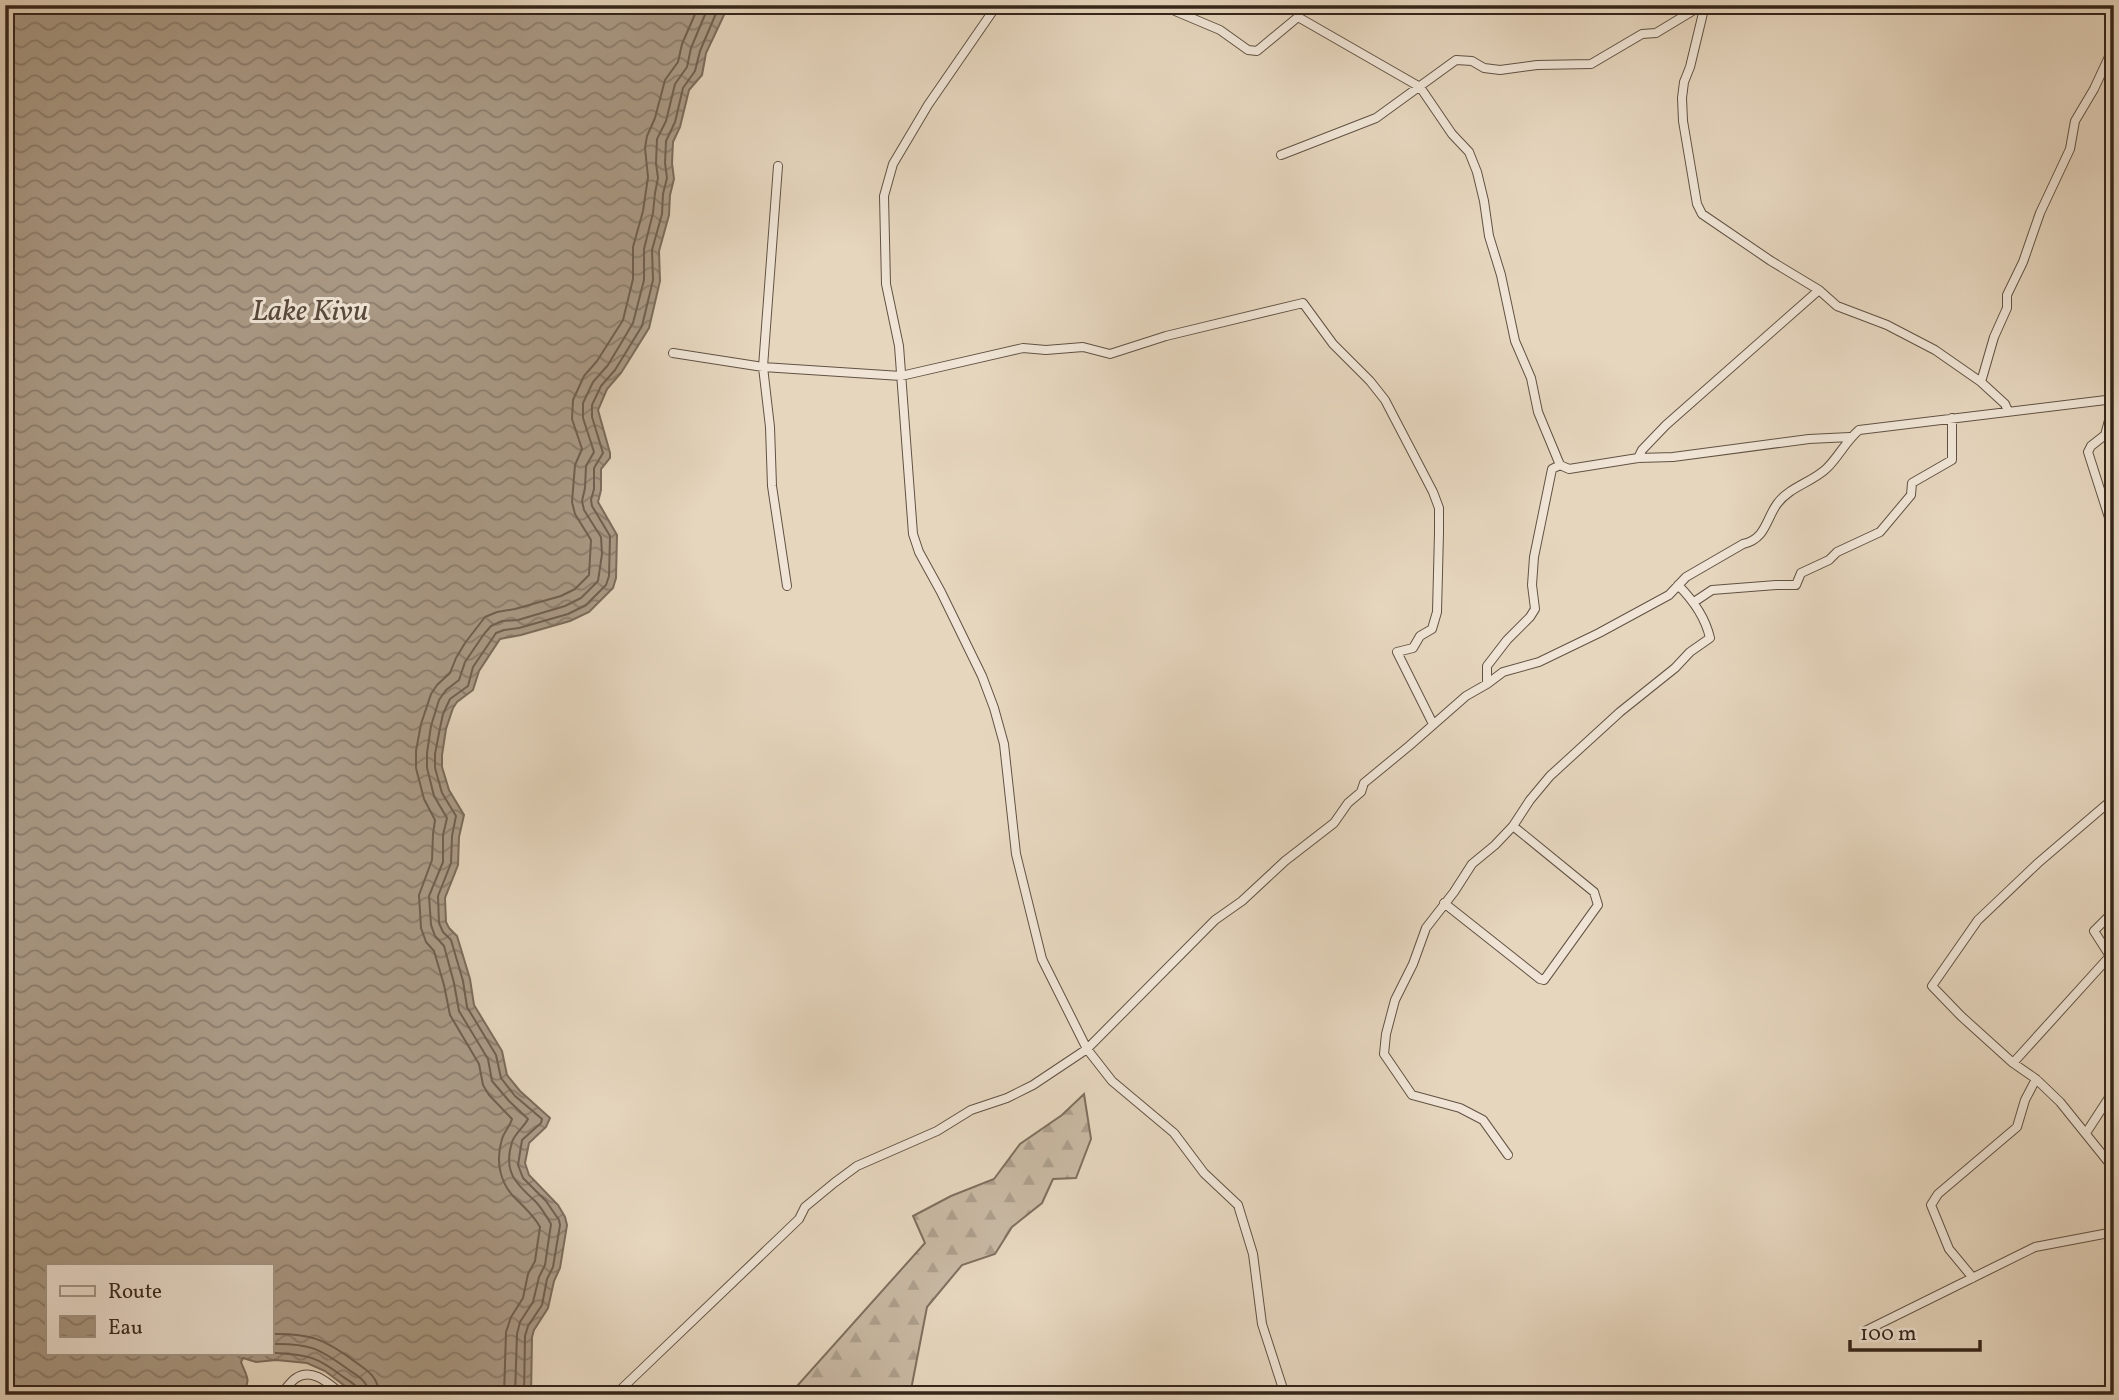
<svg xmlns="http://www.w3.org/2000/svg" width="2119" height="1400" font-family="Vollkorn,serif">
<defs>
<pattern id="forest-firs" width="22" height="20" patternUnits="userSpaceOnUse" patternTransform="scale(1.75)"><rect width="22" height="20" fill="#c8b8a2"/><path d="M5 1l3.5 6h-7zM16 11l3.5 6h-7z" fill="#ac9e8b"/></pattern>
<pattern id="water-waves" width="16" height="10" patternUnits="userSpaceOnUse" patternTransform="scale(1.75)"><rect width="16" height="10" fill="#aa9a86"/><path d="M0 5q4-4 8 0t8 0" fill="none" stroke="#8b7d6d"/></pattern>
</defs>
<rect width="100%" height="100%" fill="#e6d6be"/>
<filter id="stains"><feTurbulence type="fractalNoise" baseFrequency=".00286" numOctaves="4"/><feColorMatrix values="0 0 0 0 .2 0 0 0 0 .09 0 0 0 0 .02 0 0 0 .5 -.17"/></filter>
<radialGradient id="worn" r=".72"><stop offset=".6" stop-color="#630" stop-opacity="0"/><stop offset="1" stop-color="#630" stop-opacity=".3"/></radialGradient>
<path fill="url(#forest-firs)" stroke="#7e6f5e" stroke-width="2" d="M1084 1094 1091 1139 1076 1178 1053 1179 1042 1203 1012 1227 995 1254 962 1265 927 1307 910 1395H789L925 1243 913 1216 951 1196 994 1179 1020 1144 1062 1115Z"/>
<path fill="url(#water-waves)" stroke="#7b6c5b" stroke-width="2" fill-rule="evenodd" d="M5 5H725L724 15 706 53 702 75 689 90 680 127 673 142 672 163 674 179 670 195 669 215 659 251 660 281 649 328 621 373 607 389 598 410 610 453V458L601 469V490L598 502 617 535 616 578 613 588 589 612 570 621 521 635 500 639 479 671 473 690 457 702 453 708 446 729 442 755V767L449 790 464 815 459 837 458 865 445 898 446 922 449 928 457 936 470 979 474 1005 502 1051 507 1075 520 1091 550 1118 546 1127 529 1143 525 1163 529 1175 558 1205 565 1217 567 1225 560 1268 554 1281 548 1308 534 1330 532 1337 531 1395H357L325 1371 307 1363 276 1360 256 1362 243 1358 241 1362C247 1378 252 1379 241 1395H5ZM47 1265H271V1353H47Z"/>
<g fill="none" stroke-linecap="round" stroke-linejoin="round">
<path stroke="#706050" stroke-width="2" d="M271 1334C309 1333 325 1339 354 1361 367 1370 379 1377 379 1395
M271 1344C309 1343 319 1348 349 1370 359 1377 368 1381 369 1395
M250 1353C259 1357 267 1352 277 1353 309 1355 317 1357 342 1376 350 1382 359 1385 360 1395
M504 1395 506 1332 511 1317 523 1298 528 1274 535 1261 540 1227C534 1216 527 1210 518 1201 500 1185 495 1162 502 1139 504 1132 510 1126 512 1119L489 1095 483 1085 479 1064 450 1015 444 985 434 951 426 942 421 928 419 895 432 860 433 834 435 820 424 799 416 768V751L421 724 431 694 437 685 450 673 456 658 465 643 485 617 497 612 515 609 561 596 575 589 589 575 591 540 575 514 572 502 575 465 582 449 572 419 573 400 584 376 597 361 623 320 633 279V247L643 211 648 177 645 148 647 136 655 118 665 80 678 62 682 44 699 5
M515 1395 517 1334 520 1322 533 1302 539 1277 545 1265 551 1224C546 1216 542 1208 535 1201 515 1183 503 1171 512 1142 515 1133 524 1127 528 1119L509 1101 492 1081 488 1059 459 1011 454 983 444 946 435 936 431 925 429 896 443 862V835L447 818 434 796 427 768V753L431 726 439 700 446 690 459 680 465 662 484 634 491 626 502 621 518 620 565 606 581 598 598 581 602 554 601 537 584 510 582 501 585 488 586 466 594 452 583 418V403L593 382 608 365 633 323 644 280V249L653 213 655 193 658 178 656 163 657 139 666 121 675 84 687 67 691 48 709 5
M524 1395 525 1336 528 1326 542 1305 547 1279 553 1267 560 1225 559 1220 546 1201 523 1178 518 1165 522 1140 541 1123 542 1119 515 1096 501 1078 496 1055 467 1007 463 981 451 940 443 932 439 923 438 896 451 863 452 836 456 816 442 793 435 768V754L440 728 443 714 450 699 468 686 473 667 496 633 504 630 519 628 568 614 586 605 606 585 609 576 610 536 592 506 591 500 594 489V468L603 453 592 417V405L601 386 615 370 642 326 653 280 652 250 662 214 663 194 667 178 665 163 666 141 675 122 683 88 695 71 700 51 717 11 718 5"/>
<defs>
<path id="minor" d="M997 5 928 105 893 164 884 196 886 284 899 346 913 534 919 552 941 592 982 676 994 708 1004 744 1016 854 1042 959 1087 1049 1112 1081 1174 1133 1204 1173 1238 1205 1253 1254 1262 1324 1285 1395
M1171 5 1175 11 1220 30 1248 50 1257 51 1298 17 1420 87 1452 134 1469 152 1477 172 1484 201 1489 236 1501 275 1515 341 1531 378 1538 412 1560 465
M1704 9 1690 67 1684 82 1682 98 1683 121 1697 204 1702 214 1771 261 1819 290 1837 306 1887 325 1935 350 1981 382
M1281 155 1376 118 1456 60 1472 61 1484 68 1500 70 1537 65 1591 64 1642 34 1656 33 1694 10 1714 5
M778 166 763 367 770 427 772 486 787 586
M673 353 763 367 901 376 1023 348 1046 350 1083 347 1110 354 1166 336 1303 303 1333 344 1370 381 1385 400 1433 492 1439 508V533L1437 612 1432 629 1420 636 1413 648 1397 652 1433 724
M2114 402 2105 435 2091 446 2088 452 2114 533
M2008 411 2005 404 1981 382 1994 337 2007 308V295L2023 262 2040 213 2070 149 2075 121 2094 89 2114 46
M1638 458 1642 450 1666 425 1819 290
M1694 602 1712 590 1776 585H1796L1801 573 1829 560 1837 552 1880 532 1911 495 1912 483 1952 460V418
M1487 684V666L1507 640 1530 617 1535 609 1532 585 1534 557 1552 469 1560 465 1569 469 1638 458 1673 457 1809 439 1850 437
M2114 798 2038 863 1978 920 1932 986 1961 1016 2013 1063 2036 1079 2060 1102 2114 1169
M1444 903 1540 979 1544 980 1598 905 1594 892 1513 826
M2013 1063 2110 956 2094 931 2114 911
M2086 1133 2114 1090
M1508 1155 1483 1120 1460 1108 1412 1095 1384 1054 1386 1034 1395 1000 1413 964 1426 928 1454 892 1472 864 1495 845 1513 826 1530 800 1550 776 1620 712 1675 668 1690 652 1710 638C1705 616 1693 600 1678 585
M1973 1278 1949 1249 1931 1205 1938 1194 2017 1127 2025 1100 2036 1079
M1865 1331 2035 1247 2114 1232
M280 1395C285 1390 290 1382 296 1378 313 1367 330 1385 343 1395
M615 1395 799 1219 805 1207 834 1183 857 1166 937 1131 971 1110 1007 1098 1033 1085 1087 1049 1215 920 1242 901 1285 861 1334 823 1348 803 1361 792 1364 783 1409 746 1466 696 1487 684 1503 672 1539 662 1599 633 1669 595 1686 577 1743 544C1766 539 1766 519 1777 504 1789 487 1813 482 1827 468 1839 456 1846 441 1859 430L2114 399"/>
</defs>
<use href="#minor" stroke="#615243" stroke-width="10"/>
<use href="#minor" stroke="#efe4d5" stroke-width="8"/>
</g>
<g text-anchor="middle" stroke-width="6" stroke-linejoin="round" paint-order="stroke">
<g font-size="30" font-style="italic" fill="#58493a" stroke="#efe4d5">
<text x="310" y="320">Lake Kivu</text>
</g>
</g>
<rect width="2119" height="1400" fill="none" stroke="#e6d6be" stroke-width="28"/>
<rect x="7" y="7" width="2105" height="1386" fill="none" stroke="#35261a" stroke-width="3.5"/>
<rect x="14" y="14" width="2091" height="1372" fill="none" stroke="#35261a" stroke-width="2"/>
<rect x="46" y="1264" width="228" height="91" fill="#efe4d5" stroke="#a5988a" stroke-width="2"/>
<rect x="60" y="1286" width="35" height="10" fill="#efe4d5" stroke="#a5988a" stroke-width="2"/>
<text x="108" y="1298" font-size="21" fill="#35261a">Route</text>
<rect x="60" y="1316" width="35" height="21" fill="url(#water-waves)" stroke="#a5988a" stroke-width="2"/>
<text x="108" y="1334" font-size="21" fill="#35261a">Eau</text>
<path d="M1850 1340v10h130v-10" fill="none" stroke="#35261a" stroke-width="3.5"/>
<text x="1860" y="1340" font-size="21" fill="#35261a" stroke="#efe4d5" stroke-width="5" paint-order="stroke">100 m</text>
<rect width="100%" height="100%" filter="url(#stains)"/>
<rect width="100%" height="100%" fill="url(#worn)"/>
</svg>
